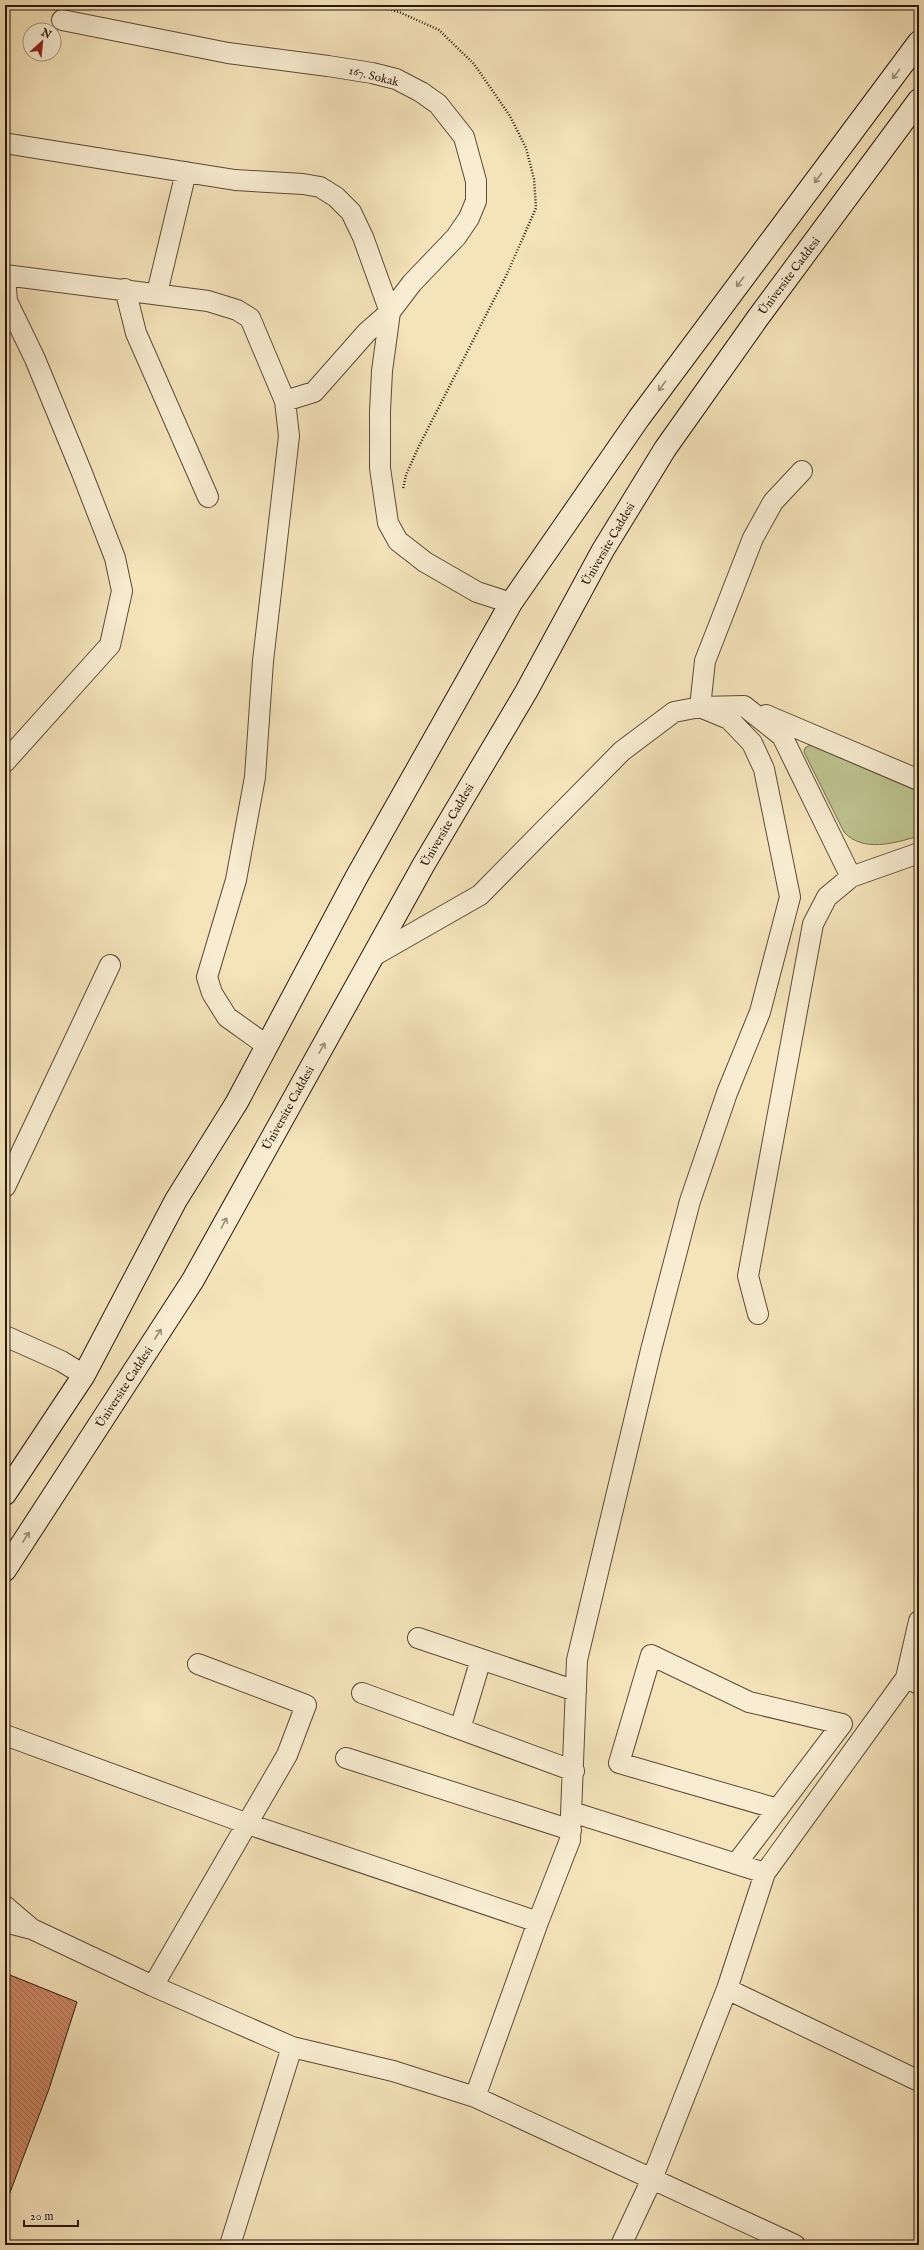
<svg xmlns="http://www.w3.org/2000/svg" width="924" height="2250" font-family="'IM FELL English',serif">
<defs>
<pattern id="building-back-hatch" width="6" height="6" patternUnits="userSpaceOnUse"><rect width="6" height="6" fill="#cd8766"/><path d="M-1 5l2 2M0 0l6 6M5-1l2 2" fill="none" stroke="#a66d52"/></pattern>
</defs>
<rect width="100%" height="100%" fill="#f5e3ba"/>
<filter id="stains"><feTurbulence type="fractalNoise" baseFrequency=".005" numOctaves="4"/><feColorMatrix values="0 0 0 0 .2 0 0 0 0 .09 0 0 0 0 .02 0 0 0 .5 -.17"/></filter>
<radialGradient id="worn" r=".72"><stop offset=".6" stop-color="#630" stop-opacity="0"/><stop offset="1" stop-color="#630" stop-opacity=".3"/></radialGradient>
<path fill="#bdc38f" stroke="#736e4e" d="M810 745 919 792V836C895 843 863 853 844 832L804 752 805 748Z"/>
<path fill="url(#building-back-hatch)" stroke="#29180d" d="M5 1973 77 2002 49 2089 6 2203Z"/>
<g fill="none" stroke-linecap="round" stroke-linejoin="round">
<defs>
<path id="minor" d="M62 20 228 53 328 66 372 73 396 79 421 92 438 104 464 137 476 181V201L469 218 456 237 412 283 390 312 367 332 314 392 285 401
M10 144 235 180 303 184 320 187 336 197 351 212 363 237 390 312 382 371 380 411V468L388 523 398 541 425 562 477 592 511 603
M5 275 208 301 237 310 250 318 285 401 289 436 263 661 255 777 236 880 207 977 212 993 227 1017 266 1045
M125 289 136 333 208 497
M157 293 186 172
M766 715 919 780
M5 762 110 645 122 591 115 558 82 473 35 359 7 301 5 275
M375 955 480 895 622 751 674 712 700 707 744 706 782 736 851 877 919 853
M5 1187 110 965
M758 1314 748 1276 813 924 827 897 851 877
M5 1336 61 1361 84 1375
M418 1638 576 1691
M906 1678 919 1621
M362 1693 574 1771
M460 1729 481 1659
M5 1735 248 1824 538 1922 570 1840 577 1660 651 1350 690 1201 727 1093 760 1012 790 897 764 769 752 743 729 719 700 707 705 661 753 538 773 502 802 471
M346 1758 571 1830
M572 1812 765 1873
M736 1864 842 1724 749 1702 651 1655 619 1763 778 1809
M5 1906 32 1929 5 1922
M32 1929 153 1986 287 1755 306 1705 198 1664
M153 1986 292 2047 230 2245
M727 1989 919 2081
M292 2047 393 2071 475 2097 795 2245
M475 2097 538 1922
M621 2245 652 2179 727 1989 765 1873 906 1678 919 1684"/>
<path id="secondary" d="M5 1494 84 1375 176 1200 237 1102 356 878 511 603 639 418 919 42
M5 1570 193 1280 424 864 526 692 603 550 665 449 757 319 919 100"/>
</defs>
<use href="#minor" stroke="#5c4b38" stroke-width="22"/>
<use href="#secondary" stroke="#29180d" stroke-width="24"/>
<path stroke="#29180d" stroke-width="2.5" stroke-dasharray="1 2" stroke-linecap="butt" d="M374 5 399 12 439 30 474 64 510 116 526 148 534 179 536 208 507 274 418 448 406 475 403 489"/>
<use href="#minor" stroke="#f8edd2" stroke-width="20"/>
<use href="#secondary" stroke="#f8edd2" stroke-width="22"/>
</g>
<defs><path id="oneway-shaft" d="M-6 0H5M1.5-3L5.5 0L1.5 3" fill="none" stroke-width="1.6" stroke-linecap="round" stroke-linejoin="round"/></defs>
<g stroke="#9b8d79">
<use href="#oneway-shaft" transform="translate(896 74) rotate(127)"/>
<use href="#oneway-shaft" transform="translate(818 178) rotate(127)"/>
<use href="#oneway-shaft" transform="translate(740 282) rotate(127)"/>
<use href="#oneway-shaft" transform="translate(662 386) rotate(127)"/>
<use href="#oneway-shaft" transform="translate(322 1048) rotate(-60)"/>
<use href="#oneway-shaft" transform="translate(224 1223) rotate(-62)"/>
<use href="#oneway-shaft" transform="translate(158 1334) rotate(-57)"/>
<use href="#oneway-shaft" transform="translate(26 1537) rotate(-57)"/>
</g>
<g text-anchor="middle" stroke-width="3" stroke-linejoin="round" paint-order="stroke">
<g font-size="12" fill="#29180d" stroke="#f8edd2">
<text transform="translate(374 76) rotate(14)" y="4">167. Sokak</text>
<text transform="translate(789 276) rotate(-53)" y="4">Üniversite Caddesi</text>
<text transform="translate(608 544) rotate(-60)" y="4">Üniversite Caddesi</text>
<text transform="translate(447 825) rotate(-60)" y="4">Üniversite Caddesi</text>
<text transform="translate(288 1108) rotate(-61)" y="4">Üniversite Caddesi</text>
<text transform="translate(124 1387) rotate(-57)" y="4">Üniversite Caddesi</text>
</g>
</g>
<rect width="924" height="2250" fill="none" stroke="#f5e3ba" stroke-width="20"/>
<rect x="6" y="6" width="912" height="2238" fill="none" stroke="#29180d" stroke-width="2"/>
<rect x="10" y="10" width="904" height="2230" fill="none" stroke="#29180d"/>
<g transform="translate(42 42) rotate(27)"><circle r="19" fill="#f8edd2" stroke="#a59883"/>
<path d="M0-3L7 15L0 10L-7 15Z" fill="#8f2418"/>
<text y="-6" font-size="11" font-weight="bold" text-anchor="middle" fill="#29180d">N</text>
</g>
<path d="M24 2220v6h54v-6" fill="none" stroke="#29180d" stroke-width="2"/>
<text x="30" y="2220" font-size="12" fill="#29180d" stroke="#f8edd2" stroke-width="3" paint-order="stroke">20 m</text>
<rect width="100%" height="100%" filter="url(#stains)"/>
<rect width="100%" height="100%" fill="url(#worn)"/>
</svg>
